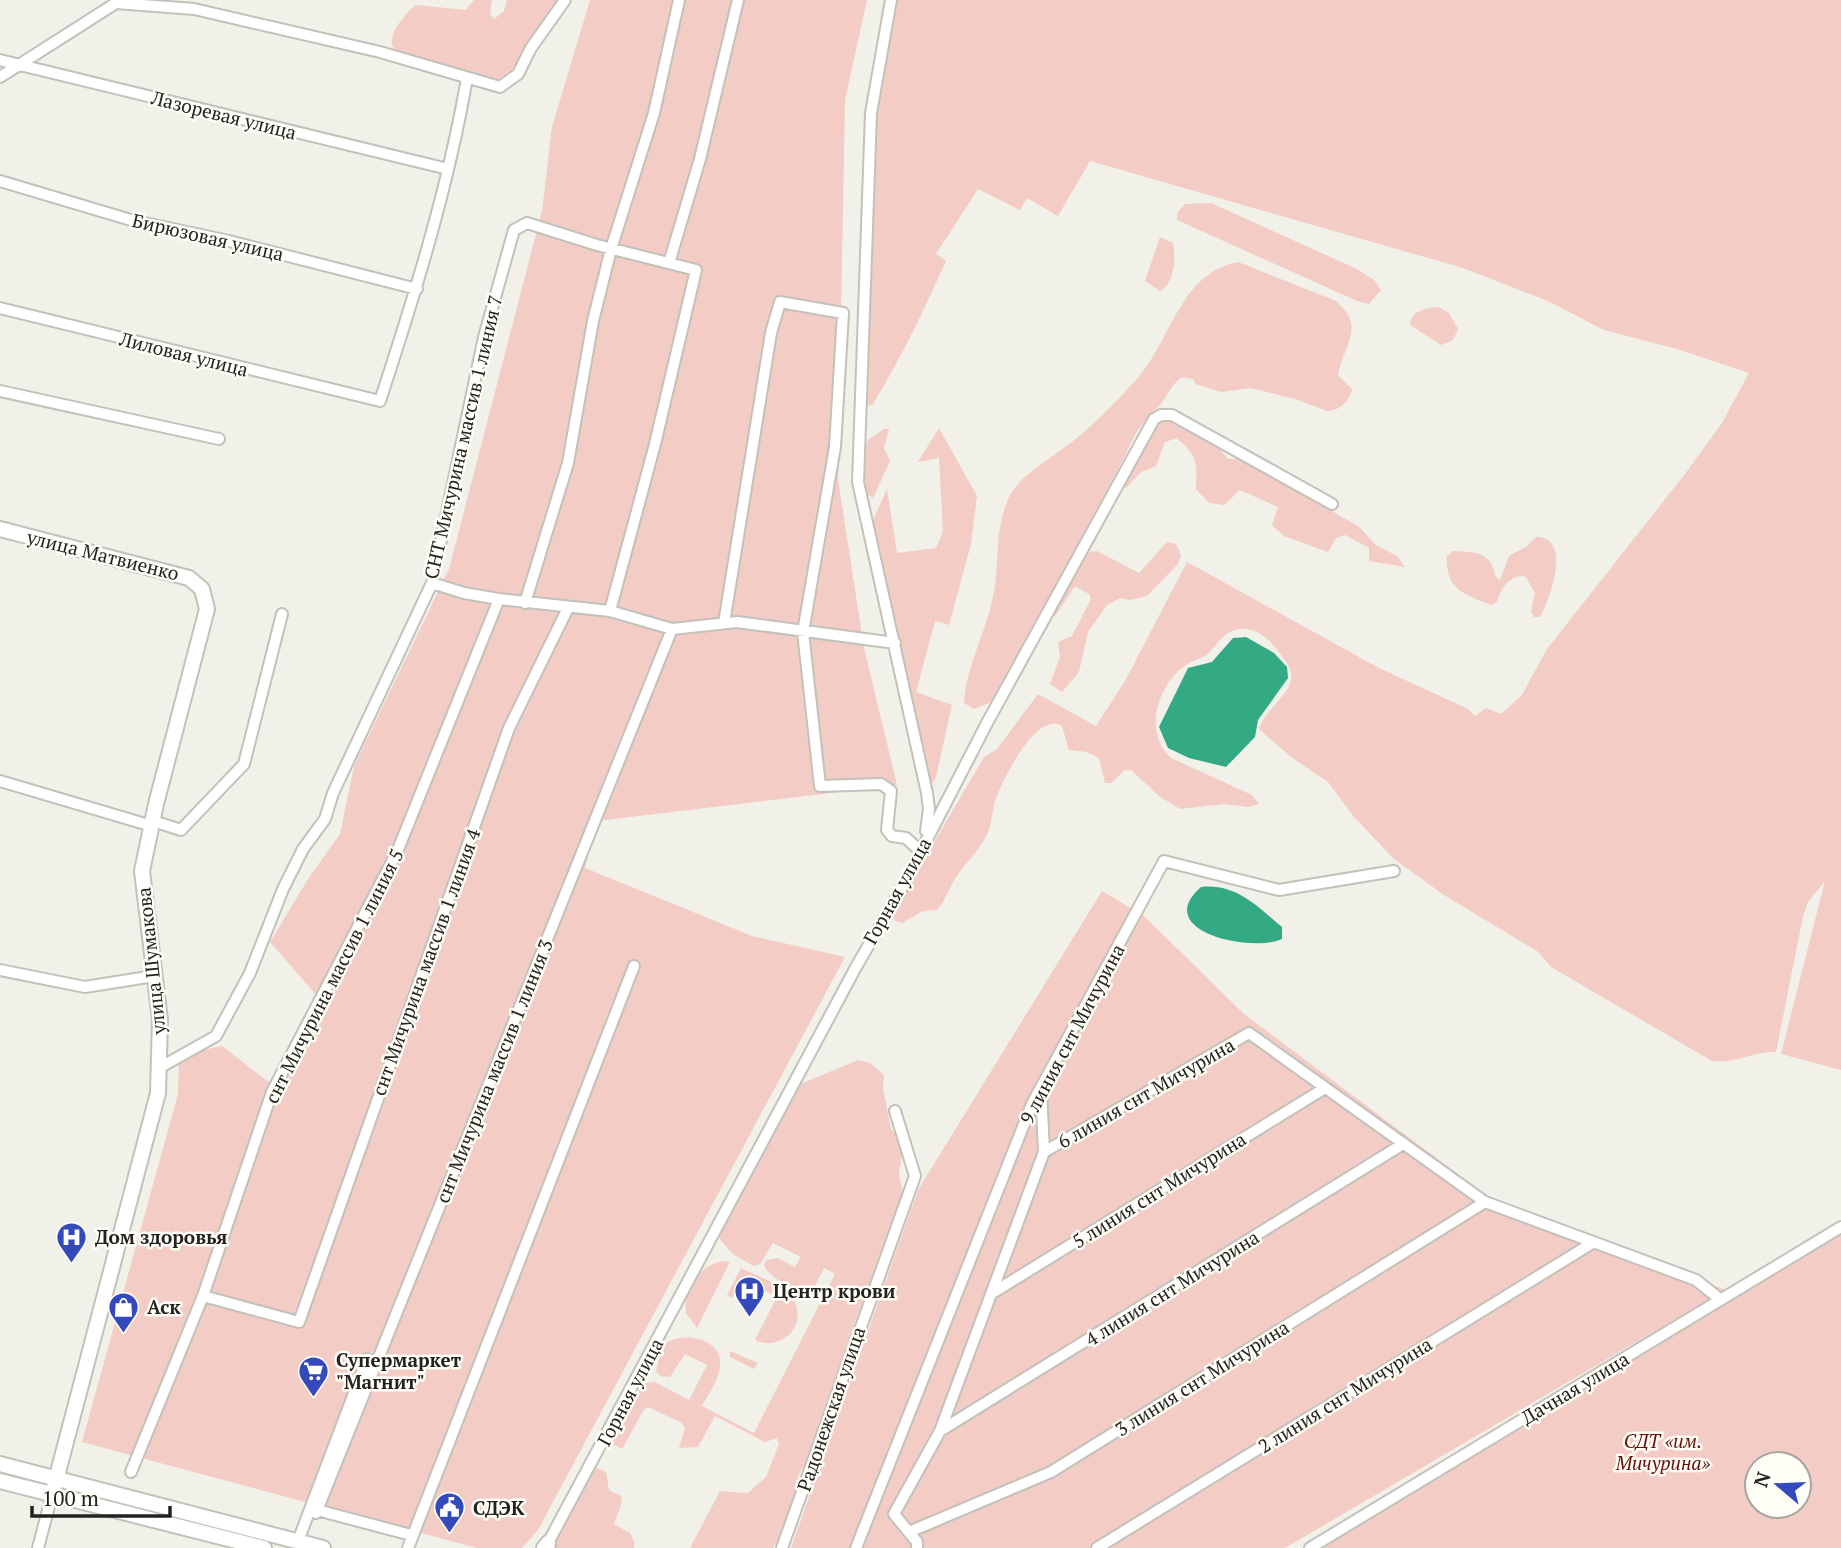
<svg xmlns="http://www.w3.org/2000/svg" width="1841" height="1548" font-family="'PT Serif',serif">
<rect width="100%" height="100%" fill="#f1f0e9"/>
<path fill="#f3ccc5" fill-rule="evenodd" d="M474 0H492L490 14 494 19 504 11 507 0H557L512 69 498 80C478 78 403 63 393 47 386 35 408 11 416 5L466 10Z
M590 0H867L845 100 838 479 864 648 897 785 597 821 585 868 752 936 845 957 538 1530 522 1548H477L82 1442 178 1094 179 1055 222 1046 279 1090 319 998 270 942 310 876 340 834 354 766 449 569 542 211 552 127Z
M896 0H1841V1070L1781 1054 1825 881 1808 902 1803 916 1776 1052C1754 1051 1735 1064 1712 1061L1551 967 1537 951 1444 895 1394 859 1354 817 1328 782 1291 757 1259 729C1264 711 1288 697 1291 680 1293 668 1285 660 1278 651 1268 636 1247 621 1228 633 1219 638 1214 650 1205 656 1199 659 1192 661 1186 665 1157 685 1143 733 1171 758L1252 795 1259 804 1248 807 1224 804 1180 809 1159 796 1131 770H1125L1111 783H1105L1099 758 1087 752 1069 750 1062 726C1036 710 1002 781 995 801 992 811 992 822 988 832 981 849 966 862 956 877 949 888 946 900 937 910L923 911 902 923 896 921 893 916 898 904 984 757 997 749 1038 694 1096 726 1125 681 1187 562 1379 668 1468 709 1475 716 1486 708 1501 714 1522 695 1547 649 1685 474 1722 423 1749 373 1677 349 1604 330 1548 301 1463 268 1090 161 1058 216 1027 198 1020 210 978 189 936 254 946 261C924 310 901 358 873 404L868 406 875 113Z
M1211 203 1357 269 1374 280 1381 290 1369 304 1357 301 1177 220V213L1185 204Z
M1160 237 1173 243C1176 257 1175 284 1160 291L1145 281Z
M1238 262 1336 301C1367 327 1343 345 1338 375L1352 389C1350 401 1339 411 1327 411L1298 400 1251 388 1221 392 1196 384 1193 379 1182 377C1171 384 1167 398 1158 407 1140 425 1135 433 1125 456L994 701 974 709 964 703C966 665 988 629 994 591 1000 558 994 522 1012 492 1025 471 1054 457 1073 441 1097 422 1121 397 1141 374 1172 336 1182 272 1238 262Z
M1438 307 1449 313 1458 329 1453 340 1441 345 1410 325C1410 311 1426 308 1438 307Z
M1168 420 1213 442 1228 459H1241L1358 526 1376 545 1397 556 1405 567 1369 561V548L1345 535 1336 538 1328 552 1284 536 1272 525 1278 507 1240 490 1224 505 1209 503 1196 489C1197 461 1198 457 1177 438L1165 442 1156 466 1141 472 1126 488 1122 484C1132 463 1143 424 1168 420Z
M939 428 977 496 971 544 949 625 935 621 916 692 952 705 936 777 931 785 873 520 887 489 897 553 936 548 943 532 939 458 918 462Z
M884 429H889L884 448 890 461 873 498 867 494 862 458 868 440Z
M1536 537C1573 537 1550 599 1540 617H1534L1531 611 1535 593 1526 577C1511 573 1500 589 1497 602L1492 605C1464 595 1445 589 1447 556L1453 551C1475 552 1492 552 1495 576L1500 580 1509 556 1527 546Z
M1167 542 1176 544 1181 555 1178 564 1147 596 1131 600 1120 598 1107 605 1088 632 1079 672 1062 692 1050 684 1060 657 1058 642 1072 636 1091 599 1089 594 1075 586 1055 616 1052 612 1089 552 1097 551 1139 573Z
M1102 891 1144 916 1244 1014 1487 1196 1725 1290 1285 1548H791L918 1190Z
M858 1060 870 1063 884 1075 883 1088 891 1129 903 1144 899 1175 903 1192 852 1330 847 1355 815 1455C797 1468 791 1489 802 1508 797 1527 782 1533 773 1548H690L720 1491 748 1493 766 1477 779 1444 777 1438 765 1442 715 1416 698 1447 679 1448 685 1429 682 1423 648 1407 643 1411 622 1449 609 1442 643 1383 655 1382 689 1400 707 1365 685 1354 670 1377 660 1376 656 1371 662 1347C678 1329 723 1337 720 1365 720 1379 708 1394 702 1406L754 1433 835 1274 824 1268 812 1291C799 1294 769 1278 764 1265L767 1260 777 1258 795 1267 801 1257 773 1243 760 1264 754 1266 734 1255 720 1240V1234L798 1085Z
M1841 1232V1548H1319L1377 1514ZM1757 1464H1799V1506H1757Z
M723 1261 730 1262 697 1328 686 1313C683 1289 698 1266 723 1261Z
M741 1268C757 1276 783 1284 793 1299 809 1325 781 1352 755 1340L776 1299 771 1293 758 1289 759 1285H752L741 1277 732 1298 727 1295Z
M730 1351 758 1363 754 1369 730 1357Z
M595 1467 606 1472 609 1490 621 1496 622 1502 614 1524 630 1533 635 1543 634 1548H553Z
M77 1489 190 1519 189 1523 77 1493Z"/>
<path fill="#34aa84" d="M1246 637 1274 653 1287 667 1288 678 1258 720 1255 737 1226 767 1189 758 1168 748 1159 727 1188 668 1212 662 1233 638Z
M1201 887C1236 883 1258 907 1282 927V939C1253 953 1150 932 1201 887Z"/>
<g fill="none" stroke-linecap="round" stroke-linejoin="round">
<defs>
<path id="minor" d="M891 0 871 113 858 482 927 793 929 809 926 831
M0 60 448 169
M0 77 116 3 194 9 380 52 500 87 518 74 531 48 565 0
M0 181 131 220 229 241 417 289
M669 263 700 159 738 0
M0 308 380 401C415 294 448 188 467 78
M0 391 219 439
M432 583 464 593 499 599 610 611 672 629 737 622 895 643
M525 603 568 463 593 321 611 249 654 113 679 0
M724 623 771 333 780 302 843 313 835 447 803 632 820 786 881 784 891 791 887 830 892 836 906 838 920 851
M0 781 152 826
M153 821 181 830 244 764 282 614
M0 970 85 987 154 976
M159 1068 216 1036 250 973 283 889 303 849 325 819 333 793 432 583 484 337 514 230 527 223 597 245 696 270 655 444 610 611
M1044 1152 1249 1033 1485 1202 1696 1280 1721 1300
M994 1292 1325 1088
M203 1296 299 1322 509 728 568 608
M940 1431 1403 1144
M131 1472 203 1296 272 1092 397 852 499 599
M317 1510 411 1535
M316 1513 672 629
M909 1532 1051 1472 1485 1202
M298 1541 367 1359
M548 1543 856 967 904 884 987 723 1154 419 1161 415H1172L1332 504
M38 1548 52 1495
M408 1548 634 966
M782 1548 915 1176 895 1111
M856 1548 1032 1104 1164 861 1279 890 1394 871
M917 1548V1542L894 1514 940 1431 1044 1152 1041 1089
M1097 1548 1594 1242
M1310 1548 1841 1227"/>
<path id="tertiary" d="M0 529 189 578 202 589 207 609 156 804 142 871 160 1020 158 1093 52 1495
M0 1464 323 1548
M0 1481 264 1548
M544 1548 548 1543 547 1548"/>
</defs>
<use href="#minor" stroke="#c2c1ba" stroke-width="14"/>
<use href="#tertiary" stroke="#c2c1ba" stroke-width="18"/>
<use href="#minor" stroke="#fff" stroke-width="10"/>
<use href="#tertiary" stroke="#fff" stroke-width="14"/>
</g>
<defs>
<symbol id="hospital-pin" viewBox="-11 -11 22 30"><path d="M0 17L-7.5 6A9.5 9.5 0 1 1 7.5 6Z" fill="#344abb" stroke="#fefdf6"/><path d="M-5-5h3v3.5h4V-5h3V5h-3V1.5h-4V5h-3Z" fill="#fff"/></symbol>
<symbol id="shop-pin" viewBox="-11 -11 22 30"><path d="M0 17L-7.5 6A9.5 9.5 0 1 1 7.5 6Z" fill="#344abb" stroke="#fefdf6"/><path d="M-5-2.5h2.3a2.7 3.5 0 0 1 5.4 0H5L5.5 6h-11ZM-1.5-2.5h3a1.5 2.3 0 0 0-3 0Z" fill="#fff"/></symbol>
<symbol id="supermarket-pin" viewBox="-11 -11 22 30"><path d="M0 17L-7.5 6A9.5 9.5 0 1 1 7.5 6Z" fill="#344abb" stroke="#fefdf6"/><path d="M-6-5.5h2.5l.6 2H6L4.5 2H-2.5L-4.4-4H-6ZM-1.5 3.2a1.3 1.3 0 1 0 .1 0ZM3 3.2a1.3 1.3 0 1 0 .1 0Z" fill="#fff"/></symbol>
<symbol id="civic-pin" viewBox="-11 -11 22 30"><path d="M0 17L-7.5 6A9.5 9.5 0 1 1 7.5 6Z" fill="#344abb" stroke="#fefdf6"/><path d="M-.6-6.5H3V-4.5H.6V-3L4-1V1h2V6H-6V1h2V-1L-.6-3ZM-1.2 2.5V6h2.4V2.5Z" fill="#fff"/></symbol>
</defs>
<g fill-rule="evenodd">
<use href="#hospital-pin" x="54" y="1220" width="35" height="47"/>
<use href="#hospital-pin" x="732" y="1274" width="35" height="47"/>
<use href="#shop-pin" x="106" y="1290" width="35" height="47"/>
<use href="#supermarket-pin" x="296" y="1354" width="35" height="47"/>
<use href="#civic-pin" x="432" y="1490" width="35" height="47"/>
</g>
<g text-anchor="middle" stroke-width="5" stroke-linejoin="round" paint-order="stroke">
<g font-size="19" fill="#232220" stroke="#fefdf6">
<text transform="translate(224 115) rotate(14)" y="7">Лазоревая улица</text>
<text transform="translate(208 237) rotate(13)" y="7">Бирюзовая улица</text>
<text transform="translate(184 354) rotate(14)" y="7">Лиловая улица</text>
<text transform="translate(463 437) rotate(-77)" y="7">СНТ Мичурина массив 1 линия 7</text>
<text transform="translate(103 555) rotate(14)" y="7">улица Матвиенко</text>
<text transform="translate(897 891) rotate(-61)" y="7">Горная улица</text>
<text transform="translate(151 961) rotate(-96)" y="7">улица Шумакова</text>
<text transform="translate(426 962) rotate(-70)" y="7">снт Мичурина массив 1 линия 4</text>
<text transform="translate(334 976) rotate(-63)" y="7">снт Мичурина массив 1 линия 5</text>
<text transform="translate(1072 1034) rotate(-62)" y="7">9 линия снт Мичурина</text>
<text transform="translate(494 1071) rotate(-68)" y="7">снт Мичурина массив 1 линия 3</text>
<text transform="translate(1146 1093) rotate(-30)" y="7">6 линия снт Мичурина</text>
<text transform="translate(1159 1190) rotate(-32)" y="7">5 линия снт Мичурина</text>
<text transform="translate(1172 1288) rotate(-32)" y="7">4 линия снт Мичурина</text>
<text transform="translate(1202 1378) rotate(-32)" y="7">3 линия снт Мичурина</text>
<text transform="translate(1575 1388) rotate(-31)" y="7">Дачная улица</text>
<text transform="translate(630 1392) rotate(-62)" y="7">Горная улица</text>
<text transform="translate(1345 1395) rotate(-32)" y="7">2 линия снт Мичурина</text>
<text transform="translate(831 1409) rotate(-71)" y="7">Радонежская улица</text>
</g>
<g font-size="19" font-weight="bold" fill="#232220" stroke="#fefdf6" text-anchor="start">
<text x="95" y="1244">Дом здоровья</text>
<text x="773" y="1298">Центр крови</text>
<text x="147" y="1314">Аск</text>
<text x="336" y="1367">Супермаркет<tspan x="336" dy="22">"Магнит"</tspan></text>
<text x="473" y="1515">СДЭК</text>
</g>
<g font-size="19" font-style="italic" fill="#650f08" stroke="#fefdf6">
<text x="1663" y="1448">СДТ «им.<tspan x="1663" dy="22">Мичурина»</tspan></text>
</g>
</g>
<g transform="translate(1778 1485) rotate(289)"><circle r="33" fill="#fefdf6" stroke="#a6a5a0" stroke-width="2"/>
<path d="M0-5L12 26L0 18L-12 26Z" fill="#344abb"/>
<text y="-10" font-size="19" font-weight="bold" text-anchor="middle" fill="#232220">N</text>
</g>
<path d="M32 1506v10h138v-10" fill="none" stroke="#232220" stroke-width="3.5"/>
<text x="42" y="1506" font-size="21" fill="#232220" stroke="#fefdf6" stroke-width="5" paint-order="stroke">100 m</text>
</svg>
